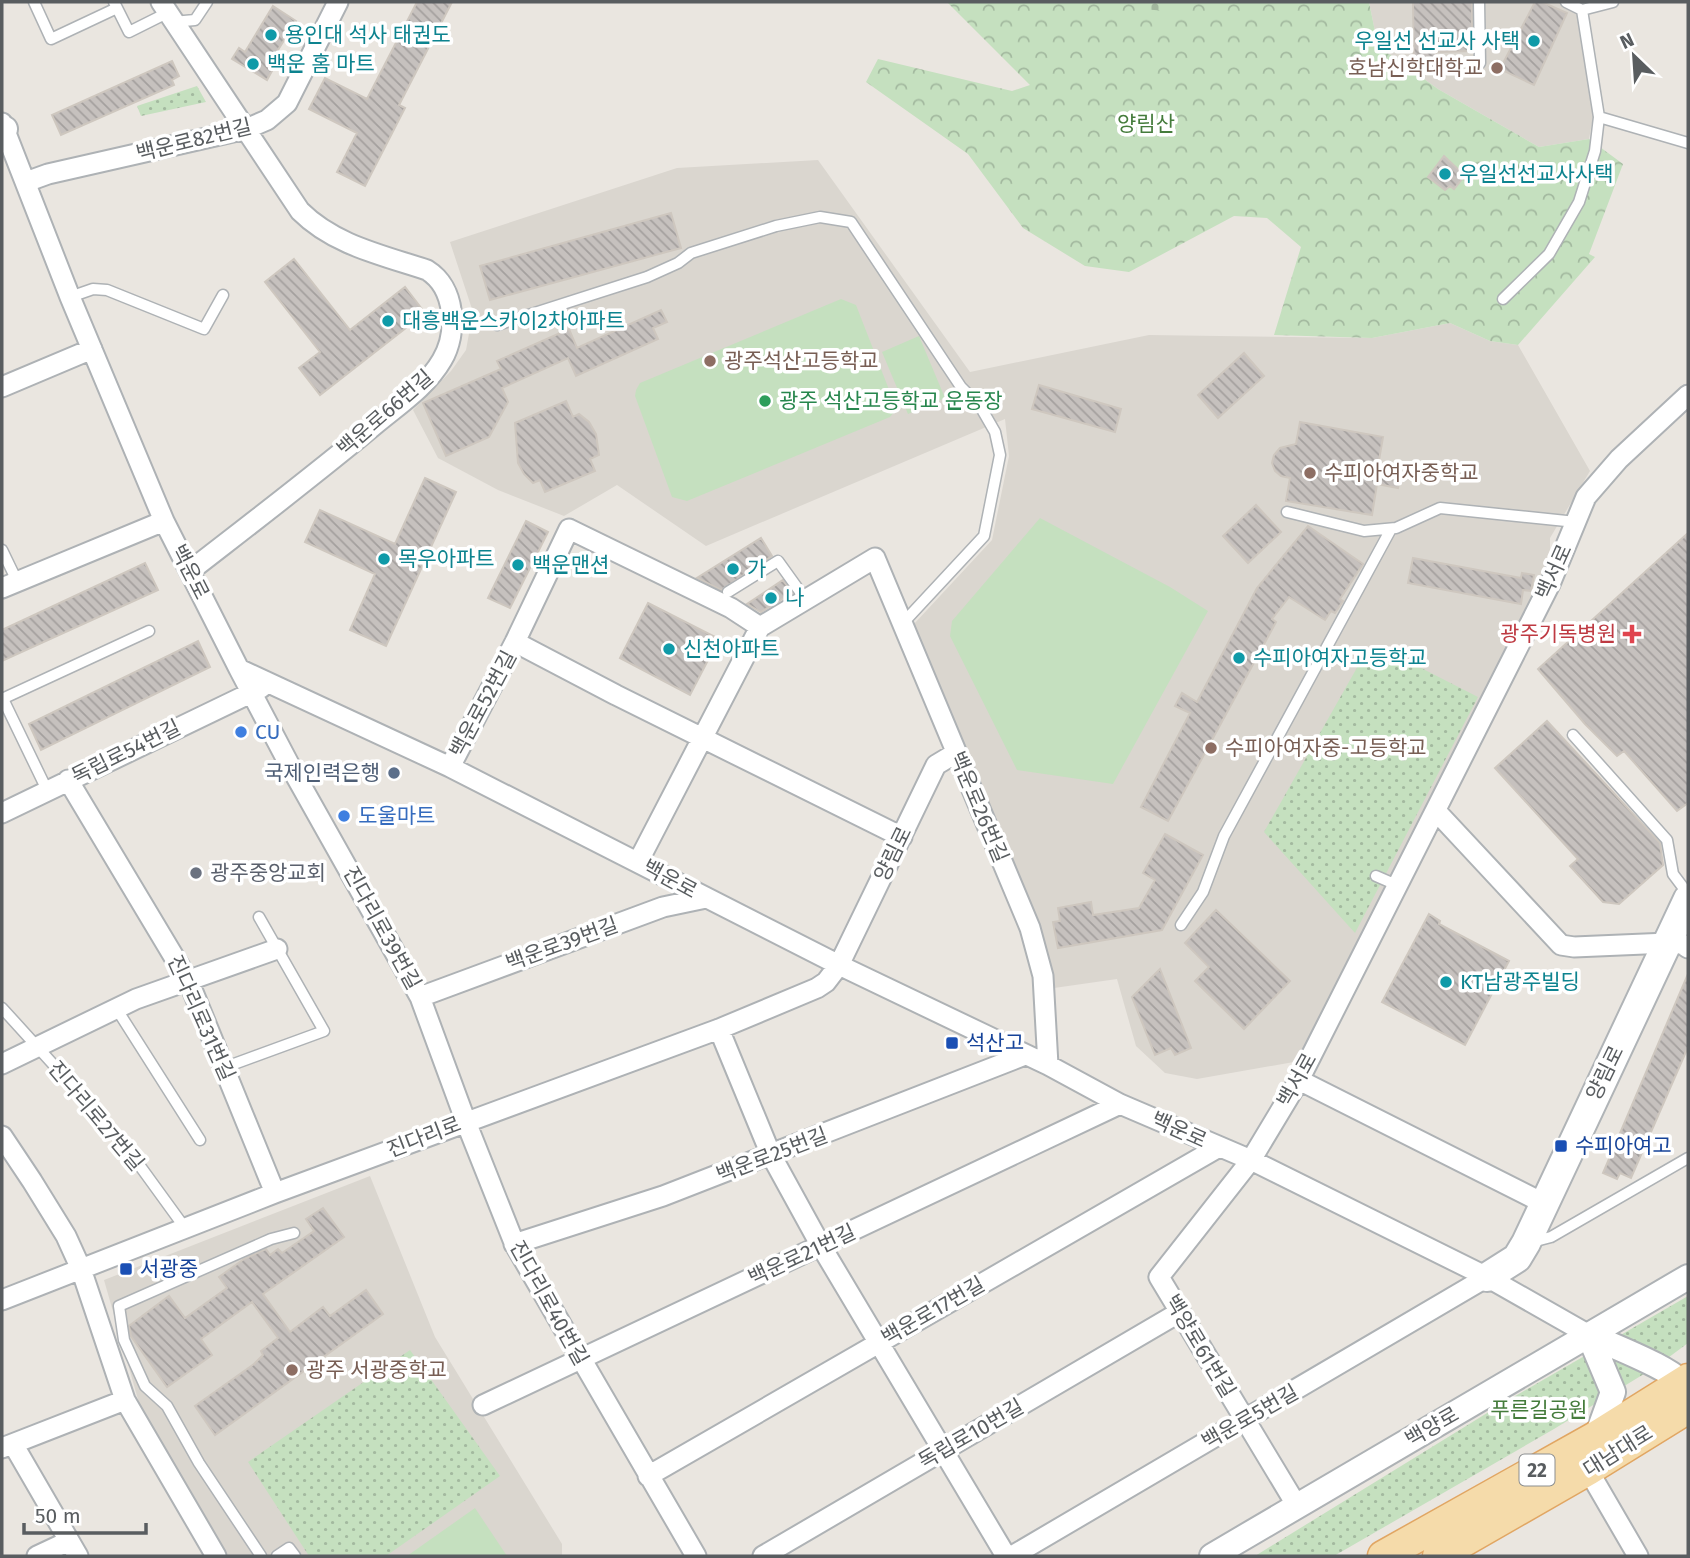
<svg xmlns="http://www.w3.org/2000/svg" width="1690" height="1558" font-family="'Fira Sans','Noto Sans KR',sans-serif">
<defs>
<pattern id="green-dots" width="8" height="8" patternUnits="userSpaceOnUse" patternTransform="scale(1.75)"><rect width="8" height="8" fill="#c5e0bf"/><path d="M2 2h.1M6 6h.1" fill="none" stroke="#a3b99f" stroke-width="1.8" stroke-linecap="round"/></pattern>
<pattern id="forest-crowns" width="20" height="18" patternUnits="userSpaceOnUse" patternTransform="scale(1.75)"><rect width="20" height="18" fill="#c5e0bf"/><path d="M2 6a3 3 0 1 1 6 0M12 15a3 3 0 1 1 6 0" fill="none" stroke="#a3b99f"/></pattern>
<pattern id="cemetery-stones" width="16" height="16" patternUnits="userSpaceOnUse" patternTransform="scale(1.75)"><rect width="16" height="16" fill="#c5e0bf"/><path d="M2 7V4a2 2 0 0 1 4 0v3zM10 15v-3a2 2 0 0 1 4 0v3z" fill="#a3b99f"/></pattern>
<pattern id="building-back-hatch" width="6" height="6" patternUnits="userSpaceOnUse" patternTransform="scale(1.75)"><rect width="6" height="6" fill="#c6c1be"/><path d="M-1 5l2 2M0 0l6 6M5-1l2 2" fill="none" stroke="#a4a09e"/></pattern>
</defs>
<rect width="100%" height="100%" fill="#eae6e0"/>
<path fill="#dad6cf" d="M1369 2H1573L1578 16 1593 117 1589 139 1539 147 1438 89 1378 46Z
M818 160 970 372 1149 335 1372 338 1450 323 1490 341 1518 345 1590 471 1550 538V550L1540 585 1305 1060 1197 1079 1165 1073 1136 1046 1117 979 1054 988 1037 926 914 624 992 540 1009 456 1005 419 706 546 617 485 564 516 498 490 438 458 413 410 451 371 466 350 473 312 450 242 677 168Z
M370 1176 435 1337 562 1544V1556H223L139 1403 104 1280Z"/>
<path fill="url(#green-dots)" d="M197 86 206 102 141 116 137 106Z
M1380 647 1478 697 1355 933 1264 832 1367 650Z
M1688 1296V1343L1657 1366 1554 1429 1334 1556H1255L1505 1402Z
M410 1350 500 1476 386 1556H309L248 1462Z"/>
<path fill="url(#forest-crowns)" d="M947 2H1369L1378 46 1438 89 1539 147 1589 139 1623 164 1589 254 1595 257 1518 345 1490 341 1450 323 1372 338 1274 335 1301 247 1267 218 1234 216 1129 272 1085 266 1023 228 968 154 866 82 878 59 1012 91 1030 85Z"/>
<path fill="url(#cemetery-stones)" d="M1135 2H1178V12L1142 9Z"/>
<path fill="#c5e0bf" d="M841 299 856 305 895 405 894 412 890 417 687 501 672 497 635 396 636 390 640 383Z
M919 336 945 398 908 414 882 352Z
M1040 518 1170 587 1208 611 1113 784 1017 770 950 636 952 621Z
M475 1508 507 1556H407Z"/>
<path fill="url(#building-back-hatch)" stroke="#cec7bf" stroke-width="2" d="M417 2H452L399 105 405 108 365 186 337 172 357 133 309 109 325 78 367 99Z
M1413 2H1472V51L1436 52V68L1414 69Z
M1535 2H1542L1567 13 1534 85 1500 69Z
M273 6 296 21 268 66 273 69 267 80 232 59 239 48 245 52Z
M172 61 179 76 172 80 174 85 61 135 52 115Z
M1444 156 1461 172 1458 176 1462 179 1454 189 1450 186 1445 190 1428 177Z
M671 213 681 248 490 300 480 266Z
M294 259 350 330 405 287 425 313 320 395 299 368 320 352 265 282Z
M661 310 667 322 653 328 658 339 576 376 568 358 502 388 508 402 489 437 446 456 423 403 501 369 497 361 569 329 577 348Z
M1244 353 1264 376 1218 418 1198 395Z
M1039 385 1121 409 1115 432 1032 409Z
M566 401 573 417 579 414 589 422 596 434 599 455 590 459 595 471 545 492 540 480 533 483 524 474 518 463 515 423Z
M1300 422 1383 437 1378 466 1401 470 1398 488 1377 484 1372 515 1286 501 1290 478 1281 476 1275 471 1272 463 1274 455 1280 448 1296 444Z
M425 478 456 492 386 646 350 630 375 574 305 542 320 510 395 544Z
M1256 505 1281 532 1248 563 1223 536Z
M526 521 548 532 510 608 488 598Z
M1308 526 1363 564 1340 599 1343 601 1335 613 1331 611 1325 620 1289 597 1272 619 1276 622 1168 821 1141 807 1190 713 1175 706 1182 693 1197 702 1257 588Z
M1688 533V803L1677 811 1624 751 1617 756 1585 724 1538 669Z
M761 538 772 556 721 590 697 578Z
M1413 558 1521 578 1522 573 1534 575 1531 591 1523 590 1521 604 1408 583Z
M145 563 158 590 2 661V630Z
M783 580 792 593 761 612 747 604Z
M648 603 719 639 690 695 620 658Z
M198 641 210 667 41 750 29 724Z
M1547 721 1660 843 1663 865 1619 904 1603 902 1570 866 1578 859 1495 768Z
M1165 834 1203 855 1162 930 1058 948 1053 922 1060 921 1058 908 1091 902 1093 915 1139 908 1155 880 1143 873Z
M1216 910 1290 981 1244 1029 1195 981 1209 967 1185 943Z
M1429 914 1440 921 1439 924 1509 961 1465 1045 1382 1002Z
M1160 969 1191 1048 1175 1055 1171 1048 1155 1055 1132 997Z
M1688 974V1047L1631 1178 1620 1173 1617 1179 1603 1173Z
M323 1208 344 1237 263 1294 290 1332 323 1307 330 1316 366 1290 383 1314 215 1435 195 1406 254 1364 263 1355 261 1351 278 1338 252 1302 201 1339 212 1355 167 1387 131 1336 129 1326 169 1296 185 1318 227 1288 219 1277 244 1259 266 1249 270 1255 278 1249 282 1253 314 1231 306 1219Z"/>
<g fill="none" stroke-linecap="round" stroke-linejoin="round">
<defs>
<path id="service" d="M34 2 51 39 117 8
M114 2 129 32 167 13
M1479 2 1480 63
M1566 2 1582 10
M173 22 195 20 207 2
M1599 117 1688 143
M70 297 93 289 107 290 204 329 223 295
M1503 299 1549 254 1579 202 1595 151 1599 117 1582 10 1613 2
M497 325 647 277 678 263 691 253 776 226 820 217 851 222 961 387 980 406 995 432 1000 455 984 536 903 623
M1287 512 1364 531 1396 528 1440 508 1576 522
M2 550 17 581
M728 592 778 561 806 600
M2 699 149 631
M3 699 47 790
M1573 735 1667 840 1673 874 1688 894
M1376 876 1399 886
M1181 925 1203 892 1224 836 1391 529
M2 1008 100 1116 132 1155 185 1228
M116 1008 200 1140
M223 1068 324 1031 259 917
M1532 1242 1551 1237 1688 1158
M261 1556 199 1463 167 1406 145 1386 124 1340 119 1306 271 1239 294 1233
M277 1556 289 1548 295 1556"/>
<path id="minor" d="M161 2 300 211C334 245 382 255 427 270 456 288 458 333 442 360 427 386 400 404 377 423 316 474 253 522 190 571
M2 123 70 297 164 521 239 669 450 767 839 965 1048 1065 1120 1104 1251 1160 1487 1277 1589 1335
M26 182 48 174 246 129 267 120 287 103 338 2
M2 387 92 349
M2 588 164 521
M515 642 616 695 902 837
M239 669 289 764 420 997 466 1122 515 1245 696 1556
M450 767 515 642 569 529 731 608 760 627
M68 780 189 982 275 1193
M1436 811 1561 945 1574 947 1668 943 1682 944 1688 948
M2 813 261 688
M638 862 760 627 875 558 1030 928 1043 976 1048 1065
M420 997 663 907 706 898
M719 1029 771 1155 821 1246 1006 1556
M2 1064 136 999 277 949
M1299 1080 1543 1203
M2 1136 32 1181 66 1236 81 1269 125 1400 216 1556
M514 1244 663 1196 1025 1055
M2 1300 275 1193 719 1029 817 988 826 982 839 965 936 765 956 753
M483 1405 1120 1104
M13 1444 78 1556
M2 1448 125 1400
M1588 1470 1638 1556
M648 1476 1219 1147
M1297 1506 1159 1277 1251 1160 1299 1080 1550 584 1586 497 1619 459 1688 395
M37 1556 69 1541
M763 1556 1180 1312
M1012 1556 1487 1277"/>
<path id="tertiary" d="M2 130 5 129
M1589 1335C1612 1346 1676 1369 1688 1389
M1589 1335 1613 1392 1597 1436
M1212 1556 1688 1277"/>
<path id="secondary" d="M1487 1277 1517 1258 1526 1243 1688 899"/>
<path id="primary" d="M1383 1556 1597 1436 1688 1379
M1438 1556 1588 1470 1688 1408"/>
</defs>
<use href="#service" stroke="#aeb2b5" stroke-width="13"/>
<use href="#minor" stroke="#aeb2b5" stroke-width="23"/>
<use href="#tertiary" stroke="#aeb2b5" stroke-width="28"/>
<use href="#secondary" stroke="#b0b4b7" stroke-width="32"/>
<use href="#primary" stroke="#e1a663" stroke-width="33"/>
<use href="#service" stroke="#fff" stroke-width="10"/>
<use href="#minor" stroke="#fff" stroke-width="19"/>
<use href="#tertiary" stroke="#fff" stroke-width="24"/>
<use href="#secondary" stroke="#fff" stroke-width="28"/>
<use href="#primary" stroke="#f5dbaa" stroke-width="30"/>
</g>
<g fill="#0f9aa8" stroke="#fff" stroke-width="2.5">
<circle cx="271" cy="35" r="7"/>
<circle cx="1534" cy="41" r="7"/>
<circle cx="253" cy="64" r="7"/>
<circle cx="1445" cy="174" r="7"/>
<circle cx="388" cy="321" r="7"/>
<circle cx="384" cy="559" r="7"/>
<circle cx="518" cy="565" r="7"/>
<circle cx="733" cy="569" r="7"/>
<circle cx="771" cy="598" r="7"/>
<circle cx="669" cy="649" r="7"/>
<circle cx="1239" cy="658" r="7"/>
<circle cx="1446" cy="982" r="7"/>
</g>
<g fill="#8d6e63" stroke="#fff" stroke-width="2.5">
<circle cx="1497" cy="68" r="7"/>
<circle cx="710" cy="361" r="7"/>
<circle cx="1310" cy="473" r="7"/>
<circle cx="1211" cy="748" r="7"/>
<circle cx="292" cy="1370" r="7"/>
</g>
<circle fill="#2e9e5b" stroke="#fff" stroke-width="2.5" cx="765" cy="401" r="7"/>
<path fill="#e0444e" stroke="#fff" stroke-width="2.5" d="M1628.5 623.5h7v7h7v7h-7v7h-7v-7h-7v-7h7z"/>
<g fill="#3f7fe0" stroke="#fff" stroke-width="2.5">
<circle cx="241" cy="732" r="7"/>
<circle cx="344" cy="816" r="7"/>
</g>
<circle fill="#5c6f8a" stroke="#fff" stroke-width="2.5" cx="394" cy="773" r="7"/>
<circle fill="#6b7280" stroke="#fff" stroke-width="2.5" cx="196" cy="873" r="7"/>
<g fill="#1a4fb4" stroke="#fff" stroke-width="2.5">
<rect x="945" y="1036" width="14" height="14" rx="3.5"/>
<rect x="1554" y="1139" width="14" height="14" rx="3.5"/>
<rect x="119" y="1262" width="14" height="14" rx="3.5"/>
</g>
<g text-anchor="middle" stroke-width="7" stroke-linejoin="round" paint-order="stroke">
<rect fill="#fff" stroke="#8b8e90" stroke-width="2" x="1519.5" y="1454.5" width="35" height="31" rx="5"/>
<g font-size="19" font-weight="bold" fill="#595d60">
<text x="1537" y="1477">22</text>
</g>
<g font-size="21" fill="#0d838f" stroke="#fff" text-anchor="start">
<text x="285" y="42">용인대 석사 태권도</text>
<text x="1520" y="48" text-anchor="end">우일선 선교사 사택</text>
<text x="267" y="71">백운 홈 마트</text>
<text x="1459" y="181">우일선선교사사택</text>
<text x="402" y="328">대흥백운스카이2차아파트</text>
<text x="398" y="566">목우아파트</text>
<text x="532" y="572">백운맨션</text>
<text x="747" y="576">가</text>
<text x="785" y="605">나</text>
<text x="683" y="656">신천아파트</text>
<text x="1253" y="665">수피아여자고등학교</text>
<text x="1460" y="989">KT남광주빌딩</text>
</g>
<g font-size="21" fill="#785e54" stroke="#fff" text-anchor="start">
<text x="1483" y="75" text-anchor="end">호남신학대학교</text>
<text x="724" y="368">광주석산고등학교</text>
<text x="1324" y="480">수피아여자중학교</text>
<text x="1225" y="755">수피아여자중-고등학교</text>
<text x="306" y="1377">광주 서광중학교</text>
</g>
<g font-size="21" fill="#457c3c" stroke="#fff">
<text x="1146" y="131">양림산</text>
<text x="1539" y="1417">푸른길공원</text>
</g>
<g font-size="21" fill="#595d60" stroke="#fff">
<text transform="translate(194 140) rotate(-14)" y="7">백운로82번길</text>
<text transform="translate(385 413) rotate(-41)" y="7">백운로66번길</text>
<text transform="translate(190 572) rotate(63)" y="7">백운로</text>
<text transform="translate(1554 572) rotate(-66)" y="7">백서로</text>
<text transform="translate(483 704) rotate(-62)" y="7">백운로52번길</text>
<text transform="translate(126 752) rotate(-26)" y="7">독립로54번길</text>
<text transform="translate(979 807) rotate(67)" y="7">백운로26번길</text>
<text transform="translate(893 854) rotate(-64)" y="7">양림로</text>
<text transform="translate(670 879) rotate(28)" y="7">백운로</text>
<text transform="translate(382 928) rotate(61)" y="7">진다리로39번길</text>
<text transform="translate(562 944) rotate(-20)" y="7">백운로39번길</text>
<text transform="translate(201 1018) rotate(66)" y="7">진다리로31번길</text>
<text transform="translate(1605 1073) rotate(-64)" y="7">양림로</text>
<text transform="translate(1297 1080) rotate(-61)" y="7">백서로</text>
<text transform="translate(96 1116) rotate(50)" y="7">진다리로27번길</text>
<text transform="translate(1179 1130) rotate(24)" y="7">백운로</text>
<text transform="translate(424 1137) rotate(-21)" y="7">진다리로</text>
<text transform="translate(772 1155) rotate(-21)" y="7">백운로25번길</text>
<text transform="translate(802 1255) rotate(-25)" y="7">백운로21번길</text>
<text transform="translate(549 1303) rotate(61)" y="7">진다리로40번길</text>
<text transform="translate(933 1311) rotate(-30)" y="7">백운로17번길</text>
<text transform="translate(1200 1346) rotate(59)" y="7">백양로61번길</text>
<text transform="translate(1250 1417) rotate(-30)" y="7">백운로5번길</text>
<text transform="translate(1432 1427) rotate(-30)" y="7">백양로</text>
<text transform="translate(971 1434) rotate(-30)" y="7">독립로10번길</text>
<text transform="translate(1618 1451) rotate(-32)" y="7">대남대로</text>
</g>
<g font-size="21" fill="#27864d" stroke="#fff" text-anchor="start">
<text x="779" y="408">광주 석산고등학교 운동장</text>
</g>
<g font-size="21" fill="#be3a42" stroke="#fff" text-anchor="end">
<text x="1616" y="641">광주기독병원</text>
</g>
<g font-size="21" fill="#366cbe" stroke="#fff" text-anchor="start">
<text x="255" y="739">CU</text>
<text x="358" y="823">도울마트</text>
</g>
<g font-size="21" fill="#4e5e75" stroke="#fff" text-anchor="end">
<text x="380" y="780">국제인력은행</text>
</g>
<g font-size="21" fill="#5b616d" stroke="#fff" text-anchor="start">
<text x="210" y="880">광주중앙교회</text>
</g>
<g font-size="21" fill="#164399" stroke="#fff" text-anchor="start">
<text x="966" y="1050">석산고</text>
<text x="1575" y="1153">수피아여고</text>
<text x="140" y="1276">서광중</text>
</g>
</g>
<rect width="1690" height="1558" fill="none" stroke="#595d60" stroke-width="7"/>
<g transform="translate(1634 56) rotate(335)" stroke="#ffffff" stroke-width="5" paint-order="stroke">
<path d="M0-5L12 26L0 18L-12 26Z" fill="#595d60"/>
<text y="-10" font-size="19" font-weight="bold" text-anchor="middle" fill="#595d60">N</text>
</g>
<path d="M24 1523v10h122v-10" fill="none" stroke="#595d60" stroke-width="3.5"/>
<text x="35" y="1523" font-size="21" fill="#595d60" stroke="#ffffff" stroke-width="5" paint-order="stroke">50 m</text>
</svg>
